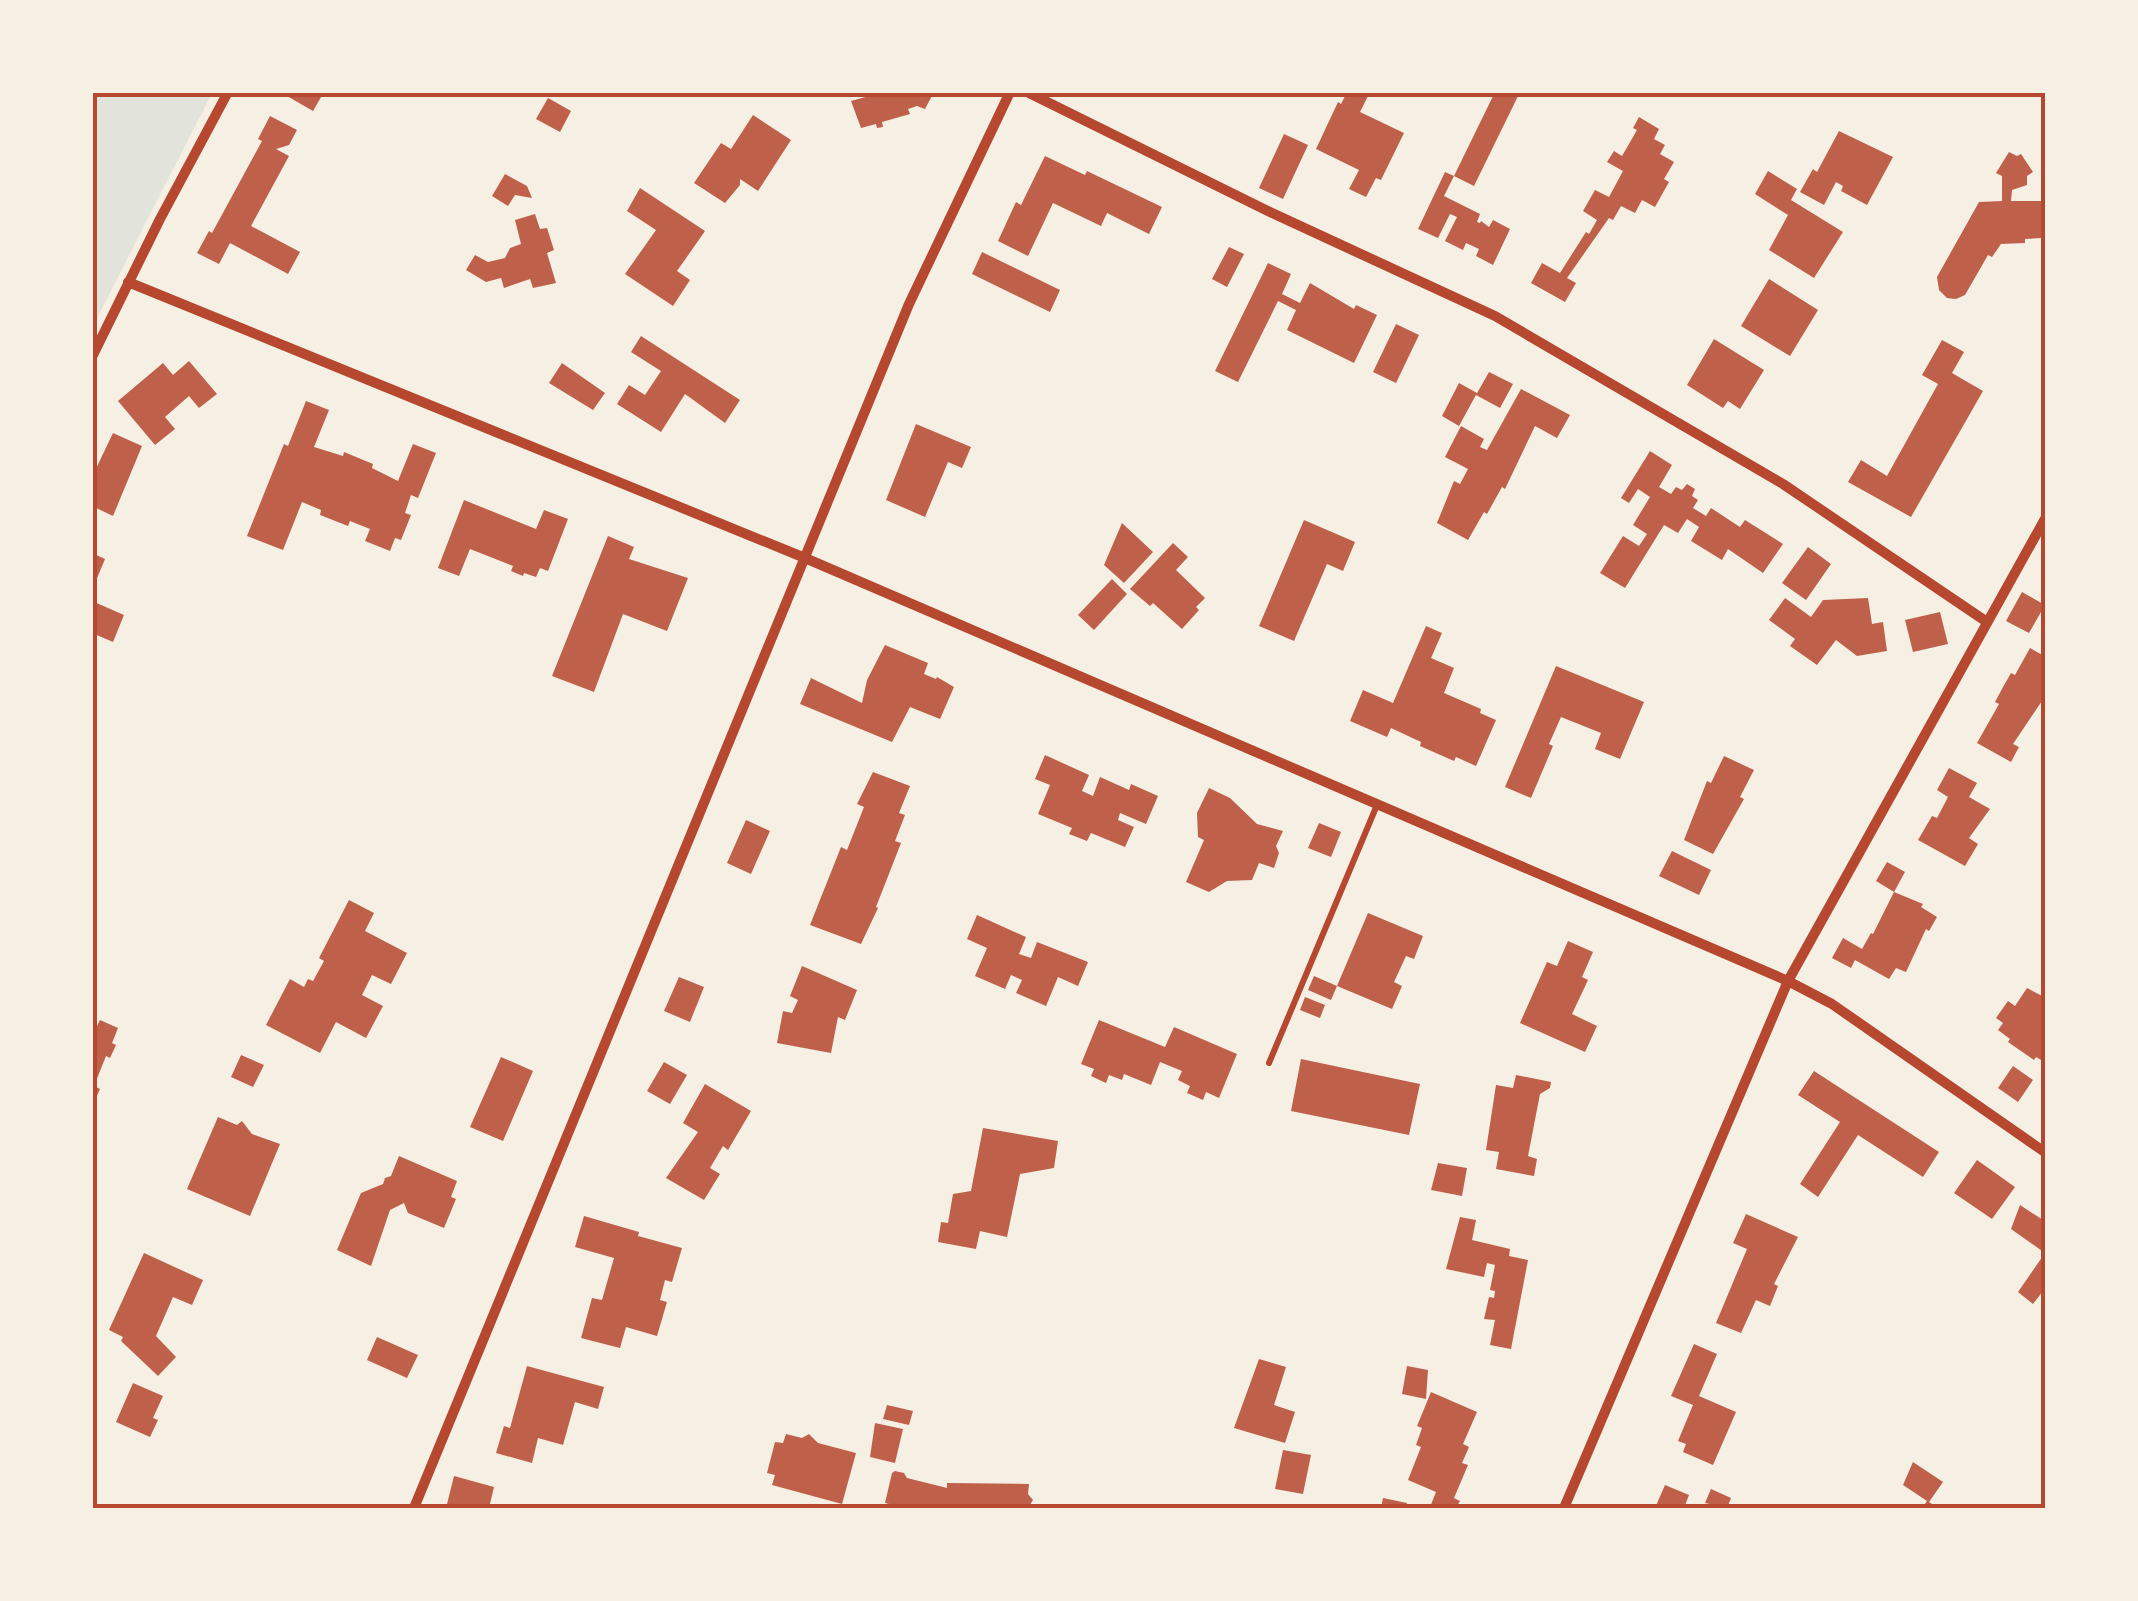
<svg xmlns="http://www.w3.org/2000/svg" width="2138" height="1601" font-family="Montserrat,sans-serif">
<rect width="100%" height="100%" fill="#f6efe4"/>
<path fill="#e2e4dc" d="M93 92 212 93 93 326 92 93Z"/>
<path fill="#bf614a" d="M280 92H324L313 111Z
M868 92H934L925 109 917 106 908 109 910 114 882 122 883 127 877 128 876 124 861 128 851 101 869 96Z
M1347 92H1370L1360 112 1404 133 1381 180 1376 178 1366 197 1349 189 1359 170 1316 149 1338 102 1341 104Z
M1495 92H1520L1474 186 1454 176 1444 196 1480 214 1477 222 1480 223 1481 221 1489 227 1493 220 1510 229 1493 265 1476 256 1479 249 1466 243 1463 250 1445 241 1457 217 1450 214 1438 238 1418 229 1445 172 1454 176Z
M548 98 571 111 560 132 536 119Z
M753 115 791 140 758 191 740 179V185L725 203 694 183 721 143 731 149Z
M270 116 297 130 289 145 276 149 289 156 251 226 300 252 288 274 230 243 219 264 197 253 209 231 212 233 262 141 258 139Z
M1639 117 1659 129 1654 139 1665 145 1660 154 1674 162 1664 179 1669 182 1655 207 1642 200 1635 213 1621 206 1613 220 1609 218 1567 278 1576 283 1565 302 1531 283 1542 263 1560 273 1586 232 1589 234 1597 220 1583 211 1595 190 1609 197 1623 171 1607 162 1614 151 1622 156 1637 130 1633 128Z
M1839 131 1893 157 1867 205 1841 191 1843 186 1836 182 1824 205 1800 192 1813 169 1817 172Z
M1284 134 1308 145 1283 199 1259 188Z
M2009 152 2017 156 2021 154 2033 172 2027 176V185L2012 190 2011 201H2043V238L2025 239V243L2001 244 1992 257 1988 255 1965 295 1956 299 1947 298 1939 290 1937 277 1979 202 2002 201V176L1996 173Z
M1045 156 1085 175 1087 171 1162 207 1149 234 1107 213 1101 226 1053 203 1028 256 998 241 1016 202 1021 205Z
M1768 171 1797 189 1791 200 1843 232 1814 278 1769 250 1788 215 1755 194Z
M505 174 527 186 532 198 515 195 508 206 492 196Z
M640 188 705 231 677 271 690 280 673 306 625 274 656 230 627 211Z
M535 214 540 229 547 228 554 250 547 253 556 283 533 288 530 279 504 288 501 278 486 282 466 270 475 255 488 262 505 258 510 248 521 244 515 220Z
M1229 247 1244 254 1227 287 1212 279Z
M982 252 1060 290 1050 312 972 274Z
M1268 263 1291 274 1282 294 1300 303 1310 283 1354 309 1356 305 1377 315 1354 363 1287 330 1296 310 1278 301 1238 382 1215 371Z
M1769 279 1818 310 1790 356 1741 326Z
M1396 324 1419 335 1396 383 1373 372Z
M641 336 740 400 725 423 685 394 661 432 617 404 629 385 645 395 661 371 631 352Z
M1714 339 1764 370 1740 409 1728 401 1723 408 1687 385Z
M1942 340 1964 352 1952 373 1983 391 1911 517 1848 482 1861 460 1887 476 1938 384 1922 375Z
M189 361 217 394 199 408 189 396 165 417 175 429 155 445 118 401 163 363 173 375Z
M562 363 605 393 593 410 549 383Z
M1489 372 1513 384 1500 408 1476 395Z
M1459 383 1477 393 1459 426 1442 416Z
M1521 389 1570 415 1557 438 1535 426 1505 489 1502 487 1487 514 1484 512 1468 540 1437 523 1454 481 1460 484 1468 469 1445 457 1461 426 1484 439 1480 447 1487 450Z
M306 401 329 410 314 447 343 456 344 452 373 464 372 468 398 481 413 444 436 453 418 498 411 495 405 513 411 515 401 540 395 538 390 551 365 541 370 529 350 521 348 526 320 515 321 510 302 502 283 550 247 536 284 444 288 446Z
M916 424 971 447 962 468 948 462 925 517 886 500Z
M113 433 142 446 113 516 92 506V477Z
M1650 451 1672 465 1659 487 1671 494 1676 487 1682 490 1687 484 1695 489 1692 496 1698 500 1693 508 1706 516 1711 508 1740 527 1745 520 1783 544 1763 573 1728 549 1722 560 1691 541 1699 527 1687 519 1678 533 1664 525 1625 588 1600 573 1623 536 1639 546 1647 534 1633 525 1650 497 1638 489 1629 503 1621 498Z
M464 500 536 529 544 510 568 519 548 571 540 568 536 577 524 573 523 576 511 571 513 566 470 549 459 576 438 568Z
M1304 520 1355 542 1343 571 1327 564 1294 641 1259 626Z
M1122 523 1153 552 1124 583 1104 565Z
M608 536 634 547 629 559 688 578 667 631 623 614 594 692 552 676Z
M1173 543 1188 557 1176 570 1205 598 1196 607 1199 610 1182 629 1153 603 1150 606 1130 589Z
M1808 547 1831 564 1806 600 1782 583Z
M92 553 105 559 93 588H92Z
M1112 579 1127 594 1094 630 1078 615Z
M2022 592 2045 605 2029 633 2006 621Z
M1785 598 1811 617 1823 600 1868 598 1872 624 1883 622 1887 651 1857 656 1836 640 1817 665 1790 646 1795 639 1769 620Z
M92 601 124 615 113 642 92 633Z
M1940 612 1948 644 1913 652 1905 620Z
M1426 626 1442 633 1431 658 1454 668 1444 693 1481 709 1480 713 1496 720 1476 766 1456 757 1454 761 1420 746 1421 742 1391 728 1387 737 1350 721 1363 690 1393 703Z
M885 645 928 663 924 674 936 679 937 677 954 687 940 719 910 707 892 742 800 704 811 678 862 703 867 680Z
M2030 648 2046 657V695L2013 744 2019 747 2011 762 1977 743 1999 704 1995 702 2003 687 2011 673 2015 675Z
M1556 666 1644 702 1620 759 1595 749 1601 733 1561 717 1549 744 1553 746 1531 798 1505 787Z
M1045 755 1089 775 1082 791 1093 796 1100 777 1129 790 1131 784 1158 796 1146 824 1120 813 1118 820 1134 827 1125 847 1091 833 1087 841 1069 834 1072 828 1038 814 1050 785 1035 779Z
M1724 756 1754 770 1740 797 1744 799 1713 854 1684 840 1707 781 1711 783Z
M1949 768 1977 783 1969 797 1990 809 1969 838 1978 844 1965 866 1918 840 1932 816 1937 818 1948 797 1937 790Z
M873 772 910 786 899 813 905 815 895 841 901 843 876 907 878 908 861 944 810 925 841 847 847 850 864 807 857 804Z
M1209 788 1230 798 1257 824 1283 831 1276 846 1279 853 1274 868 1259 863 1252 880 1227 881 1209 892 1186 882 1204 840 1198 837 1197 813Z
M746 820 770 831 751 874 727 863Z
M1319 823 1341 832 1331 857 1308 848Z
M1672 851 1711 870 1699 895 1659 876Z
M1887 862 1905 872 1894 892 1876 881Z
M1894 892 1923 904 1921 907 1937 917 1929 931 1926 929 1906 972 1896 968 1889 979 1855 960 1851 968 1832 958 1843 938 1862 949 1871 933 1873 934Z
M349 900 374 913 365 931 407 953 391 984 372 975 362 995 383 1006 366 1038 336 1022 320 1053 266 1025 290 979 304 987 308 979 313 981 324 961 319 958Z
M1368 913 1423 936 1414 959 1406 956 1394 982 1402 986 1392 1009 1337 986Z
M977 915 1026 937 1019 954 1031 958 1037 942 1088 962 1078 986 1058 977 1046 1006 1016 993 1022 980 1011 975 1005 989 975 976 987 948 967 939Z
M1568 941 1593 952 1582 977 1588 980 1572 1014 1597 1026 1585 1052 1520 1023 1547 962 1557 966Z
M802 966 857 990 845 1020 838 1017 831 1053 777 1043 783 1011 792 1013 798 1000 790 996Z
M1314 976 1337 986 1331 1000 1308 990Z
M679 977 704 987 690 1022 664 1011Z
M2027 988 2046 998V1063L2036 1057 2034 1060 2008 1042 2010 1039 1998 1030 2003 1023 1996 1018 2008 1001 2015 1006Z
M1305 997 1325 1005 1320 1018 1300 1010Z
M100 1020 118 1028 112 1043 116 1045 110 1058 106 1056 94 1086 100 1089 92 1107V1036Z
M1099 1020 1165 1047 1174 1027 1237 1054 1219 1098 1206 1092 1203 1100 1187 1093 1190 1086 1178 1080 1182 1071 1160 1062 1151 1085 1124 1074 1122 1080 1109 1075 1106 1083 1091 1076 1094 1069 1081 1064Z
M241 1055 264 1065 253 1087 231 1077Z
M501 1057 533 1071 503 1141 470 1127Z
M1301 1059 1420 1084 1409 1135 1291 1111Z
M664 1062 687 1075 670 1104 647 1091Z
M2013 1066 2033 1080 2018 1102 1998 1088Z
M1814 1071 1939 1152 1923 1177 1858 1135 1818 1197 1800 1184 1840 1122 1798 1095Z
M1516 1075 1551 1082 1550 1088 1540 1094 1528 1156 1537 1159 1534 1176 1496 1169 1499 1152 1486 1150 1496 1085 1513 1088Z
M705 1084 751 1111 728 1150 723 1146 710 1168 720 1174 704 1200 666 1178 698 1132 683 1123Z
M218 1117 237 1125 242 1121 252 1134 280 1144 250 1216 187 1189Z
M983 1128 1058 1141 1054 1168 1020 1174 1007 1237 980 1231 976 1249 938 1242 941 1222 948 1223 953 1194 971 1191Z
M399 1156 457 1181 451 1197 456 1199 444 1228 408 1213 404 1203 390 1210 371 1266 337 1250 361 1193 383 1184 385 1178 391 1176Z
M1977 1160 2015 1187 1992 1219 1954 1193Z
M1438 1163 1467 1168 1462 1196 1431 1190Z
M2020 1205 2046 1222V1287L2033 1304 2018 1292 2045 1253 2011 1229Z
M1746 1214 1798 1237 1774 1284 1778 1286 1770 1306 1756 1300 1741 1333 1716 1323 1747 1249 1733 1243Z
M584 1216 639 1232 638 1236 682 1248 672 1282 665 1280 660 1300 667 1302 657 1336 626 1327 620 1348 581 1338 592 1298 602 1300 614 1258 575 1247Z
M1460 1217 1476 1220 1472 1240 1510 1249 1509 1256 1528 1260 1511 1349 1490 1345 1495 1320 1484 1319 1489 1297 1494 1298 1495 1291 1490 1290 1495 1265 1487 1263 1484 1277 1446 1269Z
M144 1253 203 1280 192 1305 173 1297 156 1336 176 1357 158 1376 121 1341 123 1337 109 1330Z
M377 1337 418 1355 407 1378 367 1360Z
M1694 1344 1717 1354 1699 1396 1736 1412 1713 1465 1683 1452 1686 1444 1678 1441 1693 1405 1671 1396Z
M1259 1359 1286 1367 1274 1405 1295 1412 1285 1443 1234 1428Z
M527 1366 604 1387 598 1409 575 1402 563 1445 538 1438 532 1463 496 1453 504 1426 510 1428Z
M1407 1366 1428 1370 1426 1399 1402 1394Z
M133 1383 163 1396 153 1418 158 1420 150 1437 116 1422Z
M1431 1392 1477 1412 1463 1444 1469 1447 1462 1463 1468 1465 1454 1498 1460 1501 1456 1508 1430 1507 1436 1492 1408 1480 1421 1447 1416 1445 1422 1428 1417 1426Z
M887 1405 913 1411 909 1425 883 1419Z
M875 1423 903 1429 895 1463 870 1457Z
M786 1434 802 1438 809 1434 818 1443 856 1453 842 1504 772 1485 775 1475 767 1473 775 1442 783 1443Z
M1283 1450 1311 1455 1303 1494 1275 1489Z
M1913 1462 1943 1482 1929 1502 1938 1508H1922L1927 1501 1903 1485Z
M895 1471 904 1473 907 1478 947 1488V1483L1029 1484 1028 1494 1033 1500 1028 1508H888L889 1504 885 1503 892 1473Z
M454 1476 494 1487 489 1508H446Z
M1665 1485 1689 1495 1684 1508H1655Z
M1711 1489 1731 1498 1727 1508 1705 1503Z
M1383 1498 1407 1503 1406 1508H1381Z"/>
<g fill="none" stroke-linecap="round" stroke-linejoin="round">
<path stroke="#b5482f" stroke-width="6" d="M1269 1063 1377 805"/>
<path stroke="#b5482f" stroke-width="10" d="M1027 92 1270 212 1495 316 1783 484 1987 622
M128 282 805 558 1788 981 1832 1004 2046 1153
M92 357 160 219 228 92
M414 1508 909 304 1010 92
M1564 1508 1788 981 2046 517"/>
</g>
<rect width="2138" height="1601" fill="none" stroke="#f6efe4" stroke-width="190"/>
<rect x="95" y="95" width="1948" height="1411" fill="none" stroke="#b5482f" stroke-width="4"/>
</svg>
